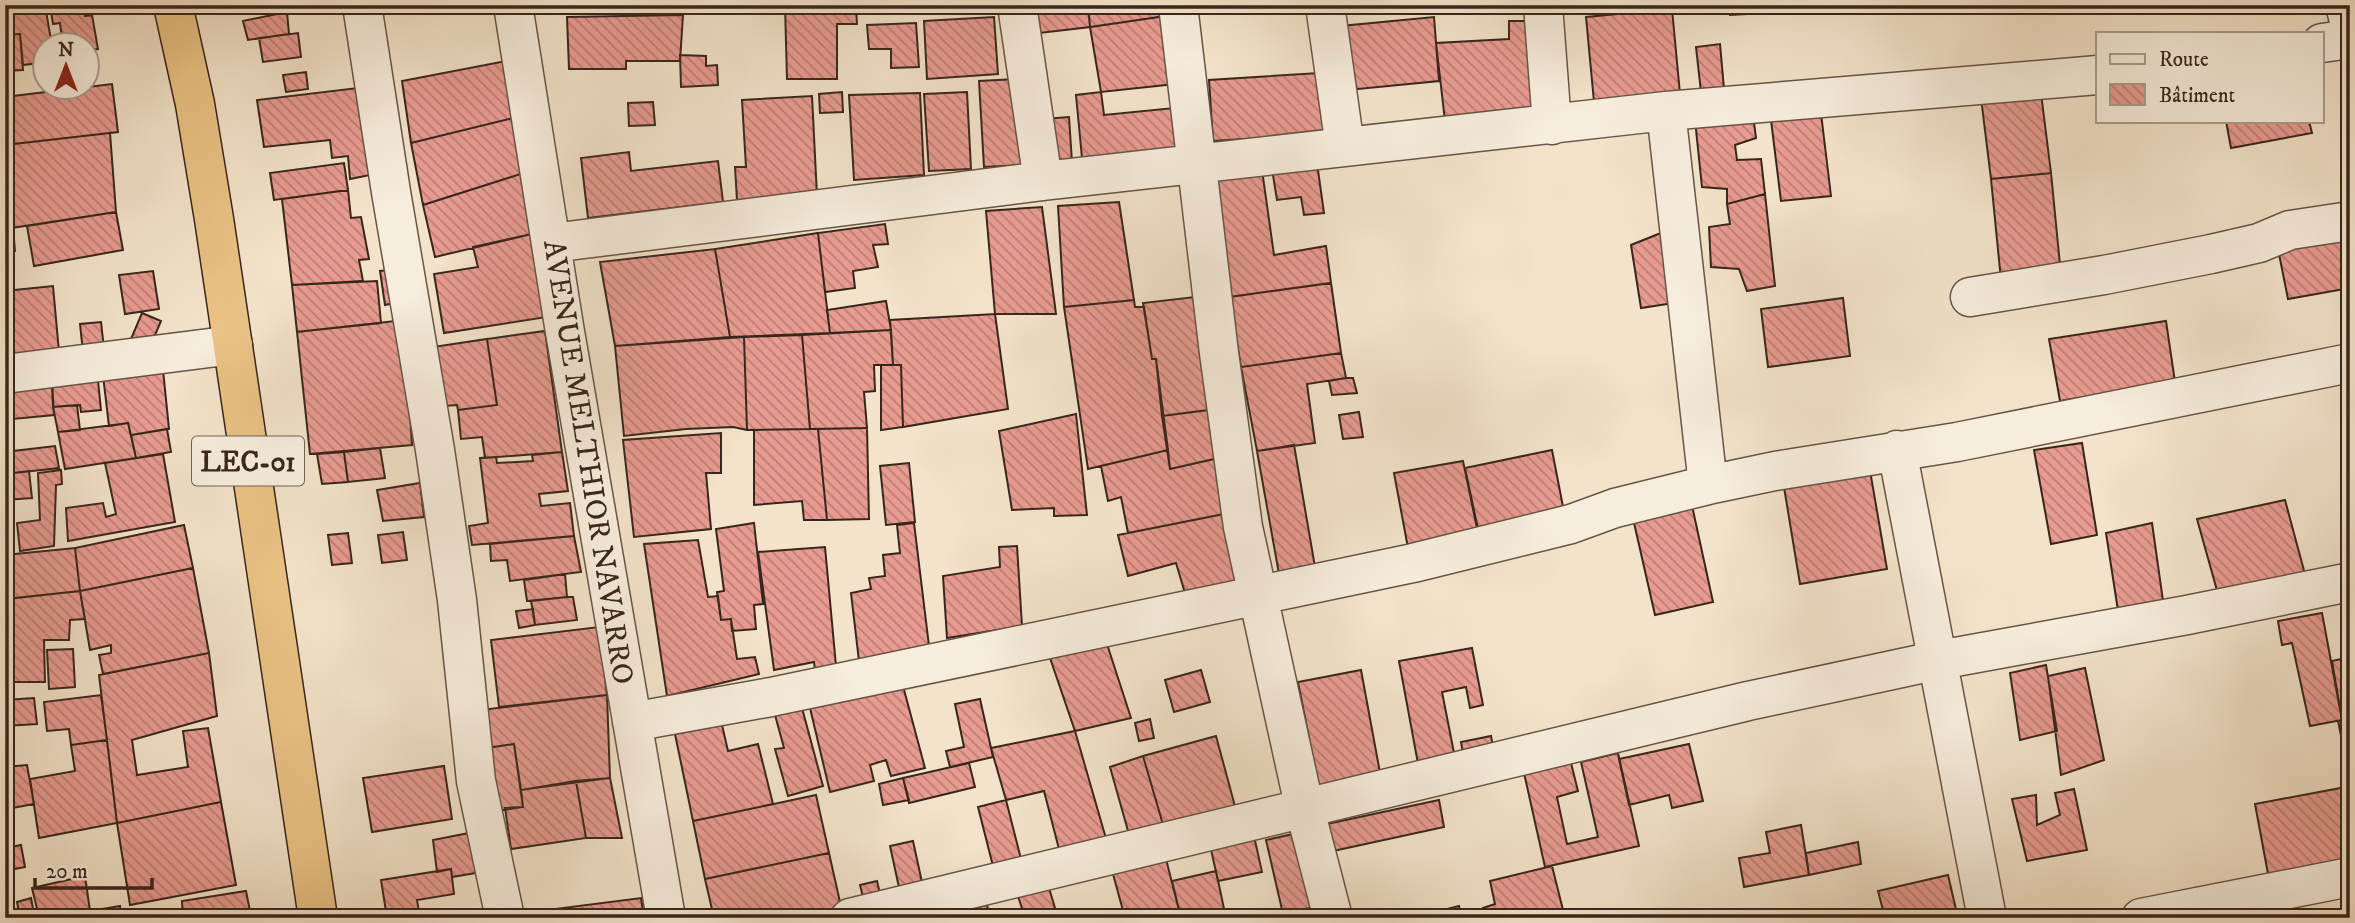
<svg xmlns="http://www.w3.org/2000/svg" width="2355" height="923" font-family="'IM FELL DW Pica',serif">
<defs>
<pattern id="building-back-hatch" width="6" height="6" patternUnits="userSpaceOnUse" patternTransform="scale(1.75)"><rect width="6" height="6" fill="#e89b91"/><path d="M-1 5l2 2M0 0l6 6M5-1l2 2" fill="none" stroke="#bd7e76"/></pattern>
</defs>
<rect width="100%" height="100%" fill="#f3e3ca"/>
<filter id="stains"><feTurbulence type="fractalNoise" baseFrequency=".00286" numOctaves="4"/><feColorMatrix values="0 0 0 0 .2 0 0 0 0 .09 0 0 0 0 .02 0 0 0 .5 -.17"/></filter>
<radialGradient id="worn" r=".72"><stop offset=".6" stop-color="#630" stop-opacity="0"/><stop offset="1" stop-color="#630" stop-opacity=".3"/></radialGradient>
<path fill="url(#building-back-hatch)" stroke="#39261b" stroke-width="2" d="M5 5H45L52 46H46V62L23 65 20 34 5 35 7 19Z
M50 5H83L85 16 92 15 98 49 88 50V46H63L60 23 53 24Z
M562 5H603V11H562Z
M657 5H742V9H657Z
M785 5H856L857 24H837V79H787Z
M892 5H999V6L892 9Z
M1029 5H1088L1090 27 1031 34Z
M1088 5H1165L1166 16 1090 27Z
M1730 5H1801L1802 11 1730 15Z
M1672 9 1680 94 1594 102 1586 17Z
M287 12 289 34 248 40 243 21Z
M683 15 680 61H626V69H569L567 17Z
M1166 16 1175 84 1101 92 1090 27Z
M994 17 998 74 927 79 924 21Z
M1434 17 1439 81 1348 90 1341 26Z
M1509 21H1529L1532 111 1445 121 1436 43 1509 39Z
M916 23 919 67 891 68V49H869L867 25Z
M298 33 301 57 263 62 259 38Z
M20 34 23 70 5 71V35Z
M1720 44 1724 89 1701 92 1696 47Z
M680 55 706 56V66L717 65 718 85 681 87Z
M511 60 521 116 411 143 402 81Z
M306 72 308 89 286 92 283 75Z
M1319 73 1324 134 1213 141 1209 80Z
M1016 79 1021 165 984 167 979 81Z
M112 84 118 132 5 145V97Z
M366 87 375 174 350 179 348 156 332 158 330 140 264 147 257 100Z
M842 92 843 112 820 113 819 94Z
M967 92 971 169 929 171 924 94Z
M1101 92 1104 115 1174 108 1178 148 1082 158 1076 95Z
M920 93 924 175 854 180 849 95Z
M2041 93 2051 173 1991 179 1981 98Z
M812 96 817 196 737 200 735 167H746L742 100Z
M653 102 655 125 629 126 628 103Z
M1820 105 1831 196 1781 201 1770 112Z
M1753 115 1756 138 1735 145 1737 160 1761 159 1765 194 1727 204V189L1702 187 1695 120Z
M521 116 527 172 423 205 411 143Z
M1069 117 1072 162 1047 164 1044 119Z
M2226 121H2309L2312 133 2231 148Z
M110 133 116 212 5 229V145Z
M629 152 631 171 718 161 723 202 588 218 581 158Z
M344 163 348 190 274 200 270 173Z
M1317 163 1324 213 1304 215 1301 197 1277 200 1272 169Z
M1262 170 1274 255 1326 246 1331 283 1229 297 1214 176Z
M527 172 536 233 435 257 423 205Z
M2051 173 2061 275 2001 280 1991 179Z
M348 190 351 218 361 217 369 259 359 260 363 281 292 285 282 199Z
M1765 194 1775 286 1747 291 1739 269 1711 267 1709 227 1730 224 1727 204Z
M1119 202 1134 300 1064 307 1058 206Z
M1042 207 1056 314H995L986 211Z
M116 212 123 250 34 266 27 226Z
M885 224 888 244 873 245 878 267 853 271 855 288 825 292 818 233Z
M13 228 15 251 5 253V229Z
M536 233 547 317 444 333 434 274 478 267 473 247Z
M818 233 830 333 730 337 715 249Z
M1661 233 1674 303 1641 308 1631 245Z
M2341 238 2350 288 2288 299 2278 249Z
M715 249 730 337 615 346 600 262Z
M399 269 404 301 385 305 380 271Z
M153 271 159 309 125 314 119 275Z
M377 281 381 323 297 332 292 285Z
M1331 283 1341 353 1241 367 1229 297Z
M53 286 59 352 5 357V291Z
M1203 296 1223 408 1162 416 1156 359H1152L1143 303Z
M1843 298 1850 356 1768 367 1761 309Z
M1134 300 1135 307H1144L1152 359H1156L1168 450 1088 469 1064 307Z
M886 301 891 330 830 333 827 310Z
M142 313 161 321 150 347 131 339Z
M995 314 1008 409 903 427 901 365H893L890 320Z
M404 320 412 445 310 454 297 332Z
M2166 321 2175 382 2060 401 2049 339Z
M101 322 104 349 83 352 80 324Z
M891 330 893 365H874L875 391 864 392 867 428 810 429 802 335Z
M545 331 562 452 485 458 482 437 461 439 458 410 497 405 487 339Z
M802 335 810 429 747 430 744 337Z
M744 337 747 430 733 427 686 429 624 436 615 346Z
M487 339 497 405 458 410 457 405 444 406 433 347Z
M1341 353 1346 378 1307 384 1315 443 1257 451 1241 367Z
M162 360 169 429 131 435 128 423 109 426 102 367Z
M881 365H901L903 427 881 430Z
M1346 378H1353L1357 393 1332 395 1329 381Z
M52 381 54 415 13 419 9 385Z
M98 381 101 410 81 412 80 405 53 407 52 386Z
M77 405 80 430 58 432 53 407Z
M1217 409 1227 456 1170 469 1162 416Z
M1359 412 1363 437 1343 439 1339 415Z
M1076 414 1087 515 1054 516V508L1012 510 999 431Z
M128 423 136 458 65 469 58 432Z
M867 428 869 519 827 520 818 429Z
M167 429 171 452 136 458 131 435Z
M810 429H818L827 520H804L802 501 754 505V430Z
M721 433V473H706L711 529 634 537 623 440Z
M2082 443 2097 535 2051 544 2034 450Z
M1294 445 1315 567 1279 574 1257 451Z
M55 446 59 468 5 474V452Z
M380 448 385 478 348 482 344 452Z
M1168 450 1170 469 1219 458 1229 513 1128 533 1121 497 1108 501 1101 466Z
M1552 450 1564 512 1478 529 1465 468Z
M344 452 348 482 322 484 317 454Z
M562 452 568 491 539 494 541 506 570 503 574 536 472 545 469 526 488 523 480 458 496 457 497 463 533 461 532 455Z
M163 454 175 522 68 541 66 508 103 503 106 517 116 514 105 463Z
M1868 459 1887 569 1800 584 1782 475Z
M1463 461 1478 533 1408 548 1394 473Z
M909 463 915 522 886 525 880 466Z
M61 470 62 484 56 485 54 546 20 551 17 523 40 520 38 473Z
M29 471 32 498 5 500V474Z
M420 483 424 517 383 521 377 490Z
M2285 500 2306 578 2218 594 2197 519Z
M1691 501 1713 602 1655 615 1632 514Z
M1229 513 1244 581 1185 593 1176 563 1128 576 1118 535Z
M754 523 763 604 754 605 756 629 732 631 731 619 721 620 717 592 724 591 716 529Z
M914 523 929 646 859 661 851 593 871 589 869 578 885 576 883 555 900 553 897 525Z
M2152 523 2164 608 2119 617 2106 533Z
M184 525 193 568 80 591 75 548Z
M403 532 407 560 382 563 378 535Z
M348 533 352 563 332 565 328 535Z
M574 536 581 572 510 581 507 560 491 561 490 544Z
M698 540 708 597 718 596 721 620 731 619 737 659 755 657 759 674 667 696 644 544Z
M1017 546 1022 626 947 638 943 576 1000 567 999 547Z
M825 547 836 666 815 670 814 662 774 670 758 552Z
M75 548 80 591 5 599V555Z
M193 568 209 653 103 674 99 655 111 653V645L90 650 80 591Z
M565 574 567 597 527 601 524 580Z
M80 591 85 619 70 620 69 640H44L45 682H6L7 599Z
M567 597H573L577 620 535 625 531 601Z
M533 609 535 625 519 628 516 611Z
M2322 613 2342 720 2310 726 2292 643 2282 645 2278 621Z
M599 627 607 695 499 707 491 640Z
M1107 644 1131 718 1075 731 1049 655Z
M1472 648 1483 705 1470 708 1466 687 1442 692 1456 763 1419 769 1399 661Z
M73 649 75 687 49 689 47 650Z
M209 653 217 716 132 740 137 775 188 767 183 731 208 728 221 802 117 823 99 675Z
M2350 657V718L2342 720 2332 661Z
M2046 665 2057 731 2020 740 2010 673Z
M2085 668 2104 760 2061 775 2048 676Z
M1201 670 1210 702 1174 712 1165 680Z
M1361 670 1381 778 1319 789 1298 682Z
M903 686 925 768 891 776 886 760 870 765 874 781 830 792 810 708Z
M101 695 107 740 71 745 69 729 47 731 44 702Z
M607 695 610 778 521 790 514 744 487 748 481 710Z
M34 698 37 724 5 726V700Z
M980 699 993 757 950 767 946 751 964 747 955 704Z
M802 708 823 786 788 796 775 749 784 748 775 715Z
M2350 718V779L2338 721Z
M1150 719 1154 738 1139 741 1135 723Z
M722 725 728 751 758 744 773 804 693 821 675 734Z
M1075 731 1107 842 1060 853 1044 791 1006 800 991 748Z
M1216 736 1236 810 1164 828 1143 756Z
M1491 736 1494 753 1464 759 1461 742Z
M107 740 117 823 39 838 30 779 75 771 71 745Z
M514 744 523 807 497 811 487 748Z
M1689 744 1703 801 1672 808 1669 795 1629 805 1619 759Z
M1618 753 1639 846 1545 867 1524 773 1571 763 1578 791 1557 797 1567 844 1598 837 1581 762Z
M1143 756 1164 828 1130 838 1110 767Z
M969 763 975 787 909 803 903 778Z
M27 765 34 804 12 808 6 767Z
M444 766 452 819 372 832 363 778Z
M610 778 622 838H586L576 781Z
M903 778 909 800 883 805 879 784Z
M576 781 586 838 511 849 505 808 523 807 521 790Z
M2346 787 2350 805V864L2269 879 2255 804Z
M2074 789 2087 850 2027 861 2012 799 2036 795 2037 825 2060 815 2055 793Z
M816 795 829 853 705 879 693 821Z
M1006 800 1022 863 994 870 978 807Z
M1439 800 1444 827 1333 851 1327 824Z
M221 802 236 885 130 905 117 823Z
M1801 825 1809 875 1744 887 1739 858 1770 853 1766 832Z
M1302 832 1319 906 1283 914 1266 840Z
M469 833 476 873 452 877 451 869 437 872 433 840Z
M1254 836 1262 872 1218 881 1210 845Z
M913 841 923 887 900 892 890 846Z
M1858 842 1861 864 1809 875 1806 853Z
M21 845 25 867 5 871V848Z
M829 853 842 911 812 918H714L705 879Z
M1166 859 1181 918H1125L1113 874Z
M1552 866 1565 918H1486L1483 908 1495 904 1490 881Z
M451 869 454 894 417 900 420 918H387L381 880Z
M1216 871 1226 918H1181L1172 881Z
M1948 875 1958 918H1885L1878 891Z
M85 876 91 918H56V913L39 917 32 888Z
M877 881 881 898 864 901 860 885Z
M1049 888 1058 918H1025L1018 896Z
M246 891 250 911 228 914V918H183L182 901Z
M2296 895 2301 918H2264L2261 903Z
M31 898 34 914 20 917 17 902Z
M641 898 644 918H540L539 911Z
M987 905 990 918H923Z
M120 906 121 918H91L90 911Z
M1459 906 1462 918H1412Z
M171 910 172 918H123Z"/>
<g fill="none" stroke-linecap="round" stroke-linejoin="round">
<defs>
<path id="minor" d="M362 5 391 192 435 450 457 600 476 781 505 918
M513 5 564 326 666 918
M1017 5 1043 181
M1178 5 1219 353 1243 527 1305 810 1333 918
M1325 5 1345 147
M1543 5 1552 125
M2345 5 2350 25
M2322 43 2350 39
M1666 111 1708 485
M552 243 1043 181 1666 111 2098 75
M1970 297 2104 275 2211 254 2259 243 2290 230 2350 221
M5 374 233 345
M1897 450 1987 918
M632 722 771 697 1413 563 1571 524 1615 508 1708 485 1775 471 1957 442 2350 363
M850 918 1748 701 1939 660 2187 615 2350 582
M2141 918 2350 877"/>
<path id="highway" d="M173 5 195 104 214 219 318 918"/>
</defs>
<use href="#minor" stroke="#685547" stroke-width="41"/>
<use href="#highway" stroke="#39261b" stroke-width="41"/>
<use href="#minor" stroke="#f7eddd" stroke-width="38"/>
<use href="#highway" stroke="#eac285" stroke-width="38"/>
</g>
<g text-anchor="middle" stroke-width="7" stroke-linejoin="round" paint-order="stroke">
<rect fill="#f7eddd" stroke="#726255" stroke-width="2" x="192" y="436.5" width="112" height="49" rx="5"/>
<g font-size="28" font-weight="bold" fill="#39261b">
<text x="248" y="471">LEC-01</text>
</g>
<g font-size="30" fill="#39261b" stroke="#f7eddd">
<text transform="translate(589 462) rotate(81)" y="10">AVENUE MELTHIOR NAVARRO</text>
</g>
</g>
<rect width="2355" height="923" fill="none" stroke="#f3e3ca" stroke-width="28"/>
<rect x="7" y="7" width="2341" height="909" fill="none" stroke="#39261b" stroke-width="3.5"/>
<rect x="14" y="14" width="2327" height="895" fill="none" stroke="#39261b" stroke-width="2"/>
<rect x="2096" y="32" width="228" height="91" fill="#f7eddd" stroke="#ab9d8f" stroke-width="2"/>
<rect x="2110" y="54" width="35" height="10" fill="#f7eddd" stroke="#ab9d8f" stroke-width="2"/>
<text x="2159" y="66" font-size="21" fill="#39261b">Route</text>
<rect x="2110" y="84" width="35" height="21" fill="url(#building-back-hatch)" stroke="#ab9d8f" stroke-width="2"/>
<text x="2159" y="102" font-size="21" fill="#39261b">Bâtiment</text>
<g transform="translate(66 66)"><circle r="33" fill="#f7eddd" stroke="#ab9d8f" stroke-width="2"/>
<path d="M0-5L12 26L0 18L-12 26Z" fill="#8f2418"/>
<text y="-10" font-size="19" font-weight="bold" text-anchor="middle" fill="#39261b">N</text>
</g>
<path d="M35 878v10h117v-10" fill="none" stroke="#39261b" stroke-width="3.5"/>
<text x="46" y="878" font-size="21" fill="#39261b" stroke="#f7eddd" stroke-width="5" paint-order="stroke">20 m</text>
<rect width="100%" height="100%" filter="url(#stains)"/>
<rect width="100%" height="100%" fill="url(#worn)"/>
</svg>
